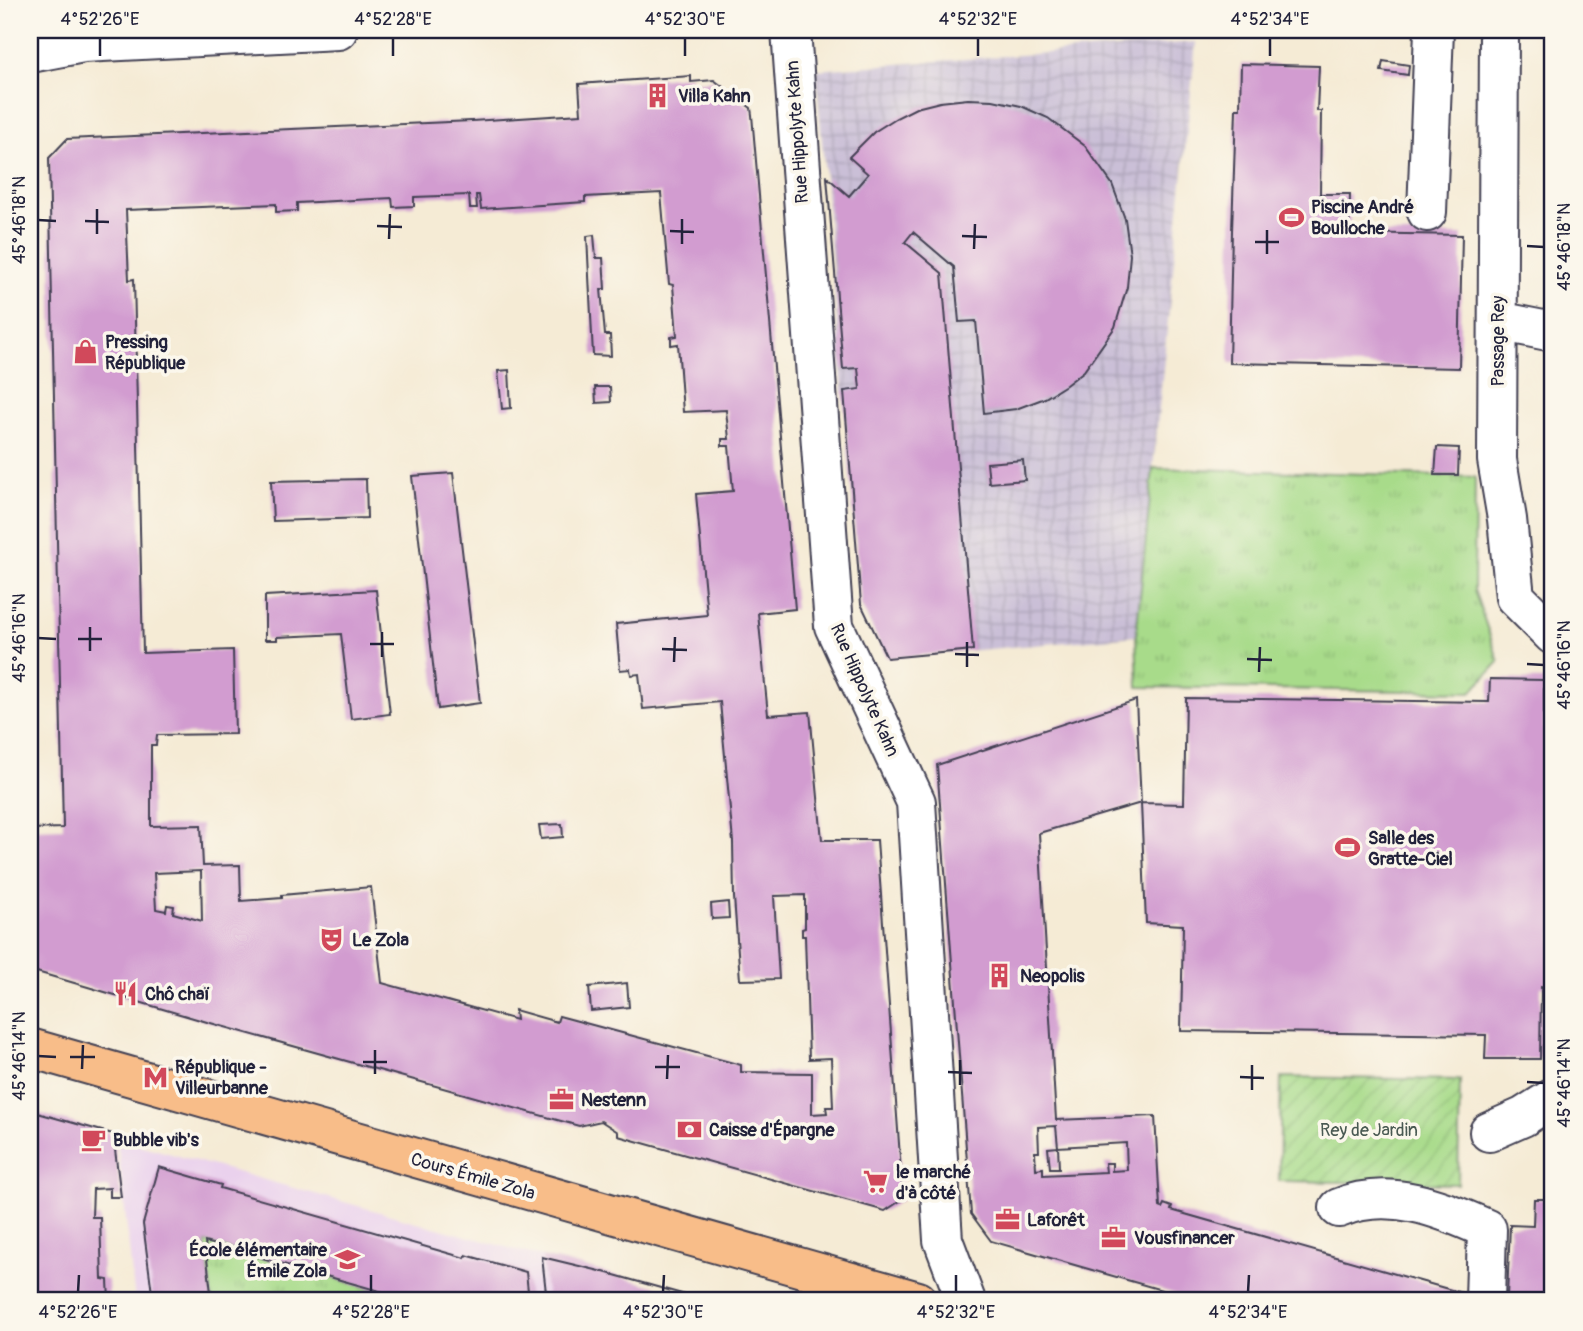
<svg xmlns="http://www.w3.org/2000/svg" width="1583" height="1331" font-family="Pangolin,sans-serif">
<defs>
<pattern id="industrial-grid" width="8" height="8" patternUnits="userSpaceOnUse" patternTransform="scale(1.75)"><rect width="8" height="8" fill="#cabfd7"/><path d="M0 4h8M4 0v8" fill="none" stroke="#ada4b9"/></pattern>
<pattern id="park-tufts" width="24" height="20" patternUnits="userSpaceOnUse" patternTransform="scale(1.75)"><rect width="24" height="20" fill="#a8db8a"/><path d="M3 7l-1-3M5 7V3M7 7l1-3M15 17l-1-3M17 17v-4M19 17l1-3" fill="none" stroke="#90bc78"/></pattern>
<pattern id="garden-furrows" width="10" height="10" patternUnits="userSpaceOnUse" patternTransform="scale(1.75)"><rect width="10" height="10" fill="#a8db8a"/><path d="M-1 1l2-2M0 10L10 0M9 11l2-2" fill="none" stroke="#90bc78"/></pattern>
</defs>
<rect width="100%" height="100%" fill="#fbf7ec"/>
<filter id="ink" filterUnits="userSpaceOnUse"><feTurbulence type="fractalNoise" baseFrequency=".0143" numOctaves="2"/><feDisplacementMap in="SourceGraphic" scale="14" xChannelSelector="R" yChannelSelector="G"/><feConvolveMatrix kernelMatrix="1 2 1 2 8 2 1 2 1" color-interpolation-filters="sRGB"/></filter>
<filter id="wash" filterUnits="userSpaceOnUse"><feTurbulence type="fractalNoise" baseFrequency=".00686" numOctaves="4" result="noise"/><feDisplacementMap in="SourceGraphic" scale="28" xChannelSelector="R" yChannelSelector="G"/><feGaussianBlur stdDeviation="1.57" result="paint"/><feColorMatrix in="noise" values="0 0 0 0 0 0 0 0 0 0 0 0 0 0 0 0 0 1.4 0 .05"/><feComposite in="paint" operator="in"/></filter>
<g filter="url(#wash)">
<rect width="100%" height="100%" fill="#f5ebd5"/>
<path fill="#ead1ed" d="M117 1139 542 1257 548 1301H135Z"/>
<path fill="url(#industrial-grid)" d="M1196 42 1136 636 887 658 861 605 816 70Z"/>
<path fill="url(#park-tufts)" stroke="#657e62" stroke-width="2" d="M1153 468 1475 477 1474 590 1499 662 1471 692 1138 687 1136 636Z
M205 1242 415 1301H212Z"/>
<path fill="url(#garden-furrows)" stroke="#657e62" stroke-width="2" d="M1281 1077 1460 1080 1458 1184 1279 1181Z"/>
<g id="blocks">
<path fill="#d29cd0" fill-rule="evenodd" d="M1383 61 1409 65 1408 75 1381 71Z
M1241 64 1319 66 1317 111H1321L1320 194H1350L1349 233 1462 235 1459 368 1229 363 1232 231 1236 109H1240Z
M691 76V82L714 80 751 108 752 115 795 609 758 613 768 715 810 712 822 840H877L903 1199 885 1211 618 1136V1132L601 1121 579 1126 207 1022 30 970V829L63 828 49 158 67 139 472 121 581 114 579 84ZM661 193 669 284 673 285 677 336 671 337V345L678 344 683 412 726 410 729 439H722V446H729L733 491 696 494 707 615 616 624 620 670 630 669 631 675 639 674 643 709 720 702 733 842 734 897 740 980 779 979 774 896 805 895V928L802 929V936H805L809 1059 831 1058 833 1107H826L827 1113 812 1114V1073L741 1072V1065L559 1016 557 1022 515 1010 516 1020 382 983 371 887 282 895V898L241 901 240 865 203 866 201 825 151 826V745H156L157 735 235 734 233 650 143 653 134 279 129 280 126 210 276 204V212L297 211V203L392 198 393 207 414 206V197L469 195 470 208H477L476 195H479L481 209 585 202V197ZM201 871 202 921 173 913 174 906 167 905 166 911 156 909 154 873Z
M968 99 993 100 1021 106 1048 118 1085 146 1112 184 1125 219 1130 255 1127 287 1115 327 1084 371 1066 385 1045 398 1016 409 984 413 976 321 959 322 954 267 913 232 905 242 942 273 973 650 887 658 861 604 844 391 860 389 858 368 843 369 827 177 849 196 868 174 849 157 874 132 896 118 916 108 940 102Z
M594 235 596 258H603L605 289H601L605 335H610L611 356 593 355 587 236Z
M509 370 511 408 502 409 498 371Z
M595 387H610L611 402 596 403Z
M1437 447 1459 448 1458 475H1435Z
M1023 460 1025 480 989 483 987 463Z
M453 473 480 703 438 709 412 476Z
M366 479 367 518 273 521 271 481Z
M376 590 390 714 351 719 341 634 277 637V640H265V596Z
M1490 679 1544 680V752H1553V987H1541L1540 1059H1485L1486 1035 1181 1031 1183 925 1146 923 1141 803 1184 804 1186 698 1489 702Z
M1136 700 1141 803 1039 833 1056 1120 1155 1116 1160 1207 1162 1208 1164 1204 1172 1207 1171 1210 1462 1293 1460 1301H1200L991 1241 971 1214 937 765ZM1056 1126 1058 1147 1126 1143 1127 1170 1112 1171V1163H1105L1106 1172 1043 1175V1168L1036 1169 1035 1152H1039L1038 1127Z
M562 824 563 837 541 839 539 825Z
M728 902 729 918 712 919 711 904Z
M627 983 629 1007 591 1011 589 987Z
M34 1112 113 1134 121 1197H110V1188L93 1189 92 1217H100L102 1279 108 1280 109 1301H30V1115Z
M1058 1147 1059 1168H1050L1048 1148Z
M159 1167 221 1185 220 1188 465 1258 466 1255 526 1272 529 1301H415L205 1242 212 1301H153L143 1224Z
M1534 1199H1553V1301H1502V1297H1507L1510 1225 1533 1226Z
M542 1257 600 1271 707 1301H547Z"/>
</g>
</g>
<g filter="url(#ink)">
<use href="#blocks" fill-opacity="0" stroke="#424052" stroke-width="2"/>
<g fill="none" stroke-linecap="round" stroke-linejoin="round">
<defs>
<path id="minor" d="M791 30 834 626 916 802 943 1240 966 1301
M1499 30 1497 460 1507 519 1515 597 1553 635
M30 53 83 43 338 30
M1427 212 1434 30
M1498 321 1553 332
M1489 1132 1523 1117 1553 1098
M1339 1208C1388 1187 1441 1208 1487 1229L1485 1301"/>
<path id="major" d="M30 1048 918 1301"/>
</defs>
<use href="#minor" stroke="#424052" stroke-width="42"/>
<use href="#major" stroke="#424052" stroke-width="42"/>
<use href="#minor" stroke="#fff" stroke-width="38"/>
<use href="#major" stroke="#f8bd89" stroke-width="38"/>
</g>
</g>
<path fill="none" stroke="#22223b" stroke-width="2.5" d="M100 56V38M393 56V38M685 56V38M978 56V38M1270 56V38M38 220 56 221M85 221 109 222M377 226 402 227M670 231 694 232M97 234V209M962 236 987 237M389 239 390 214M1255 242H1279M682 244V219M1527 246 1544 247M974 249 975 224M1267 254V230M38 638 56 639M78 639H102M370 644H394M662 649 687 650M90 651V627M955 654 979 655M382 657V632M1247 659 1272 660M674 662 675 637M1527 664 1544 665M967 667V642M1259 672 1260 647M38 1056 56 1057M70 1057H95M363 1062H387M655 1067H680M82 1069 83 1045M948 1072 972 1073M375 1074V1050M1240 1077 1264 1078M667 1079 668 1055M1527 1082 1544 1083M960 1085V1060M1252 1090V1065M78 1292 79 1275M371 1292V1275M663 1292 664 1275M956 1292V1275M1248 1292 1249 1275"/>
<defs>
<symbol id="building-bare" viewBox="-9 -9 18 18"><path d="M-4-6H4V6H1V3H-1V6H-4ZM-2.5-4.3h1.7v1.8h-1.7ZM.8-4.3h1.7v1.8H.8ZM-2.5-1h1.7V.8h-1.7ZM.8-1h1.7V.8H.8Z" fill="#d1495b" stroke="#fbf7ec" stroke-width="2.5" paint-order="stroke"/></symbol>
<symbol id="stadium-bare" viewBox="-9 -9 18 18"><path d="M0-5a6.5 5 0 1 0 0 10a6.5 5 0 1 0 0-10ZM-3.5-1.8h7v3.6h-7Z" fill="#d1495b" stroke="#fbf7ec" stroke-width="2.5" paint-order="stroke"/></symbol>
<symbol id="shop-bare" viewBox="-9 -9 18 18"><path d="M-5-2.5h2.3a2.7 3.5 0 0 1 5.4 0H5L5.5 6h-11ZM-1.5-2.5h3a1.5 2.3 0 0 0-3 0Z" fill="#d1495b" stroke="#fbf7ec" stroke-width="2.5" paint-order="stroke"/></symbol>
<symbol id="theatre-bare" viewBox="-9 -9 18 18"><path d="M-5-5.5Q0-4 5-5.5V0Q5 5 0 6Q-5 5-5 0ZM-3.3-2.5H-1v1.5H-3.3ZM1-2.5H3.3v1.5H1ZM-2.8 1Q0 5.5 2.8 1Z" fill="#d1495b" stroke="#fbf7ec" stroke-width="2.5" paint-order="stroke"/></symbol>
<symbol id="restaurant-bare" viewBox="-9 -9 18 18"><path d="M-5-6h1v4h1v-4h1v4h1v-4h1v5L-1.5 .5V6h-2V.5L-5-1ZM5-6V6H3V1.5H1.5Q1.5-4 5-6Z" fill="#d1495b" stroke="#fbf7ec" stroke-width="2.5" paint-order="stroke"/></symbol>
<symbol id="metro-bare" viewBox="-9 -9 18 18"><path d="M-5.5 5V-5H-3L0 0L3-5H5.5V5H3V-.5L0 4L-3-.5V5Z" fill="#d1495b" stroke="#fbf7ec" stroke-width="2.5" paint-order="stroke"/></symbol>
<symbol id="office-bare" viewBox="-9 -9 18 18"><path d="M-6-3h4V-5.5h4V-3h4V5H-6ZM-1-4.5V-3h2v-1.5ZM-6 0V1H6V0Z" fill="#d1495b" stroke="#fbf7ec" stroke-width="2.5" paint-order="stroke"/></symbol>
<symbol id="bank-bare" viewBox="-9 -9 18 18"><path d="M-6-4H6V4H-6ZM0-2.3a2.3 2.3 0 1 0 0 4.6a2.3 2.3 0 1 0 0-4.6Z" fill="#d1495b" stroke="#fbf7ec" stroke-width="2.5" paint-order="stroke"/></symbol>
<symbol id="cafe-bare" viewBox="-9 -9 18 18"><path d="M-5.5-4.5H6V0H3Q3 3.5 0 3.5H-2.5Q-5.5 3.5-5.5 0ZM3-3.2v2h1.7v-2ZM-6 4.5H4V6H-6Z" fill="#d1495b" stroke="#fbf7ec" stroke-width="2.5" paint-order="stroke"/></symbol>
<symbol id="supermarket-bare" viewBox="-9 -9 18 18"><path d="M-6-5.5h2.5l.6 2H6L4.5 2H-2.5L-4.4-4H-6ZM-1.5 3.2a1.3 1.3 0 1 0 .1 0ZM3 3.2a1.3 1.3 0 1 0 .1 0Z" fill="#d1495b" stroke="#fbf7ec" stroke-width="2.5" paint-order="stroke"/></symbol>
<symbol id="school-bare" viewBox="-9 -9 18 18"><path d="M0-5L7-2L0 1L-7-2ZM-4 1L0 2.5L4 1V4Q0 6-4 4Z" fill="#d1495b" stroke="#fbf7ec" stroke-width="2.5" paint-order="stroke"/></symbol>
</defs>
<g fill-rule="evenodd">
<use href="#building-bare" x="640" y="78" width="35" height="35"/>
<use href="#stadium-bare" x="1274" y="200" width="35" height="35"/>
<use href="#shop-bare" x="68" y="334" width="35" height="35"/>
<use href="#stadium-bare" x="1330" y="830" width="35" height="35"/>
<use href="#theatre-bare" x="314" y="922" width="35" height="35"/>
<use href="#building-bare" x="982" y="958" width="35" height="35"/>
<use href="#restaurant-bare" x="108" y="976" width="35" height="35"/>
<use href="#metro-bare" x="138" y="1060" width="35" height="35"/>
<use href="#office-bare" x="544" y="1082" width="35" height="35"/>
<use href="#bank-bare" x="672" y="1112" width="35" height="35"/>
<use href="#cafe-bare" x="76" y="1122" width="35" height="35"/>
<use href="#supermarket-bare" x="858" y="1164" width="35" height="35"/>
<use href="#office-bare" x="990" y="1202" width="35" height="35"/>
<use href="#office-bare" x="1096" y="1220" width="35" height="35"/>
<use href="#school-bare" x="330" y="1242" width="35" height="35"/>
</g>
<g text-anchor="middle" stroke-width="7" stroke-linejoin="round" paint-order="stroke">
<g font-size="18" font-weight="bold" fill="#22223b" stroke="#fbf7ec" text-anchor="start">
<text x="678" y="102">Villa Kahn</text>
<text x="1311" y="213">Piscine André<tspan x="1311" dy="21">Boulloche</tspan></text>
<text x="105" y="348">Pressing<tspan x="105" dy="21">République</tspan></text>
<text x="1368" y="844">Salle des<tspan x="1368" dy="21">Gratte-Ciel</tspan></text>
<text x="352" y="946">Le Zola</text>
<text x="1020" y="982">Neopolis</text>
<text x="145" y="1000">Chô chaï</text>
<text x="175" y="1073">République -<tspan x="175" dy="21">Villeurbanne</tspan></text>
<text x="581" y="1106">Nestenn</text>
<text x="709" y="1136">Caisse d'Épargne</text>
<text x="113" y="1146">Bubble vib's</text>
<text x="896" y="1178">le marché<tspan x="896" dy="21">d'à côté</tspan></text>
<text x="1027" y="1226">Laforêt</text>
<text x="1134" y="1244">Vousfinancer</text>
<text x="327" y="1256" text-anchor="end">École élémentaire<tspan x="327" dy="21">Émile Zola</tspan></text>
</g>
<g font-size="18" fill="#22223b" stroke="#fbf7ec">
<text transform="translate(797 132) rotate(-94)" y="6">Rue Hippolyte Kahn</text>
<text transform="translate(1498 341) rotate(-90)" y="6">Passage Rey</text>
<text transform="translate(865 690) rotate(66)" y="6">Rue Hippolyte Kahn</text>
<text transform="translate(473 1176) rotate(16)" y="6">Cours Émile Zola</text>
</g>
<g font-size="18" fill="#4a5a53" stroke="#fbf7ec">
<text x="1369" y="1136">Rey de Jardin</text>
</g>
</g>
<rect width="1583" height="1331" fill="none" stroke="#fbf7ec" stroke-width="77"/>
<rect x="38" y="38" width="1506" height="1254" fill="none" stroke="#22223b" stroke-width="2.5"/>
<g font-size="18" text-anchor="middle" fill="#22223b">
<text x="100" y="25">4°52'26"E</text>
<text x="393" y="25">4°52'28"E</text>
<text x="685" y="25">4°52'30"E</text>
<text x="978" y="25">4°52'32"E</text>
<text x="1270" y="25">4°52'34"E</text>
<text transform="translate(19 220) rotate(-90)" y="6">45°46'18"N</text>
<text transform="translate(1564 247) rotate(-90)" y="6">45°46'18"N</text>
<text transform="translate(19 638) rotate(-90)" y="6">45°46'16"N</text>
<text transform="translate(1564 665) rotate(-90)" y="6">45°46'16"N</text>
<text transform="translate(19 1056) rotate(-90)" y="6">45°46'14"N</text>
<text transform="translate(1564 1083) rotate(-90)" y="6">45°46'14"N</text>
<text x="78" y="1318">4°52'26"E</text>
<text x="371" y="1318">4°52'28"E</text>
<text x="663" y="1318">4°52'30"E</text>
<text x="956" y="1318">4°52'32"E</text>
<text x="1248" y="1318">4°52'34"E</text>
</g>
</svg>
